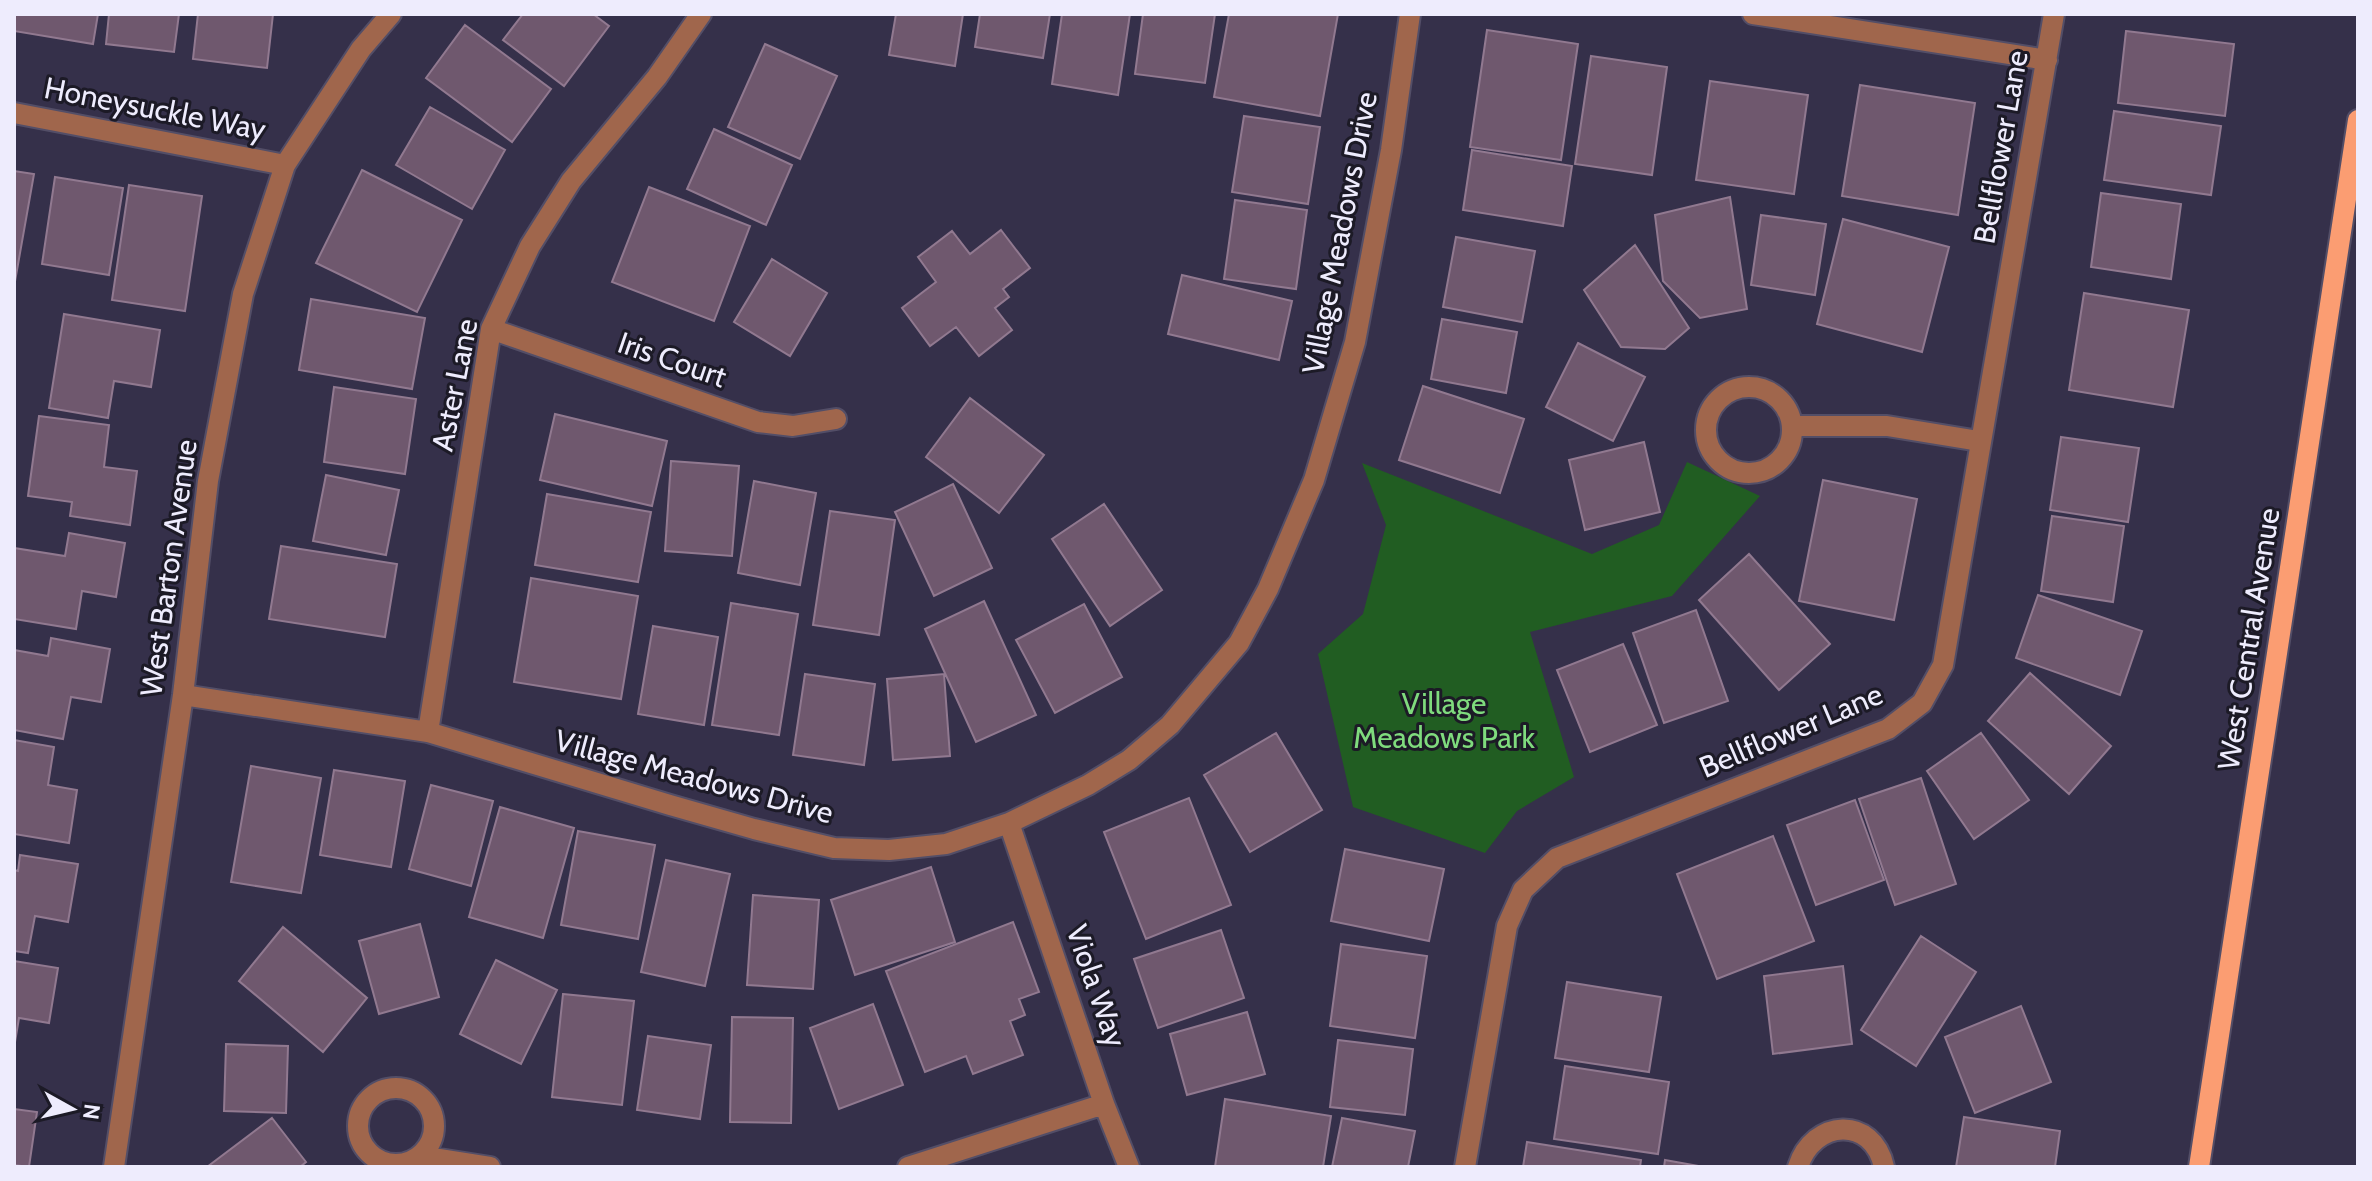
<svg xmlns="http://www.w3.org/2000/svg" width="2372" height="1181" font-family="Cabin,sans-serif">
<rect width="100%" height="100%" fill="#35304a"/>
<path fill="#215d22" d="M1687 462 1760 496 1672 596 1530 632 1574 777 1517 811 1485 853 1353 807 1318 654 1363 614 1386 525 1362 463 1592 554 1659 525Z"/>
<path fill="#6f586e" stroke="#917990" stroke-width="2" d="M14 14H98L93 44 14 31Z
M109 14H179L174 52 106 44Z
M198 14H273L267 68 193 59Z
M523 14H593L609 26 564 86 503 40Z
M896 14H963L955 66 889 55Z
M980 14H1050L1043 58 975 47Z
M1062 14H1130L1118 95 1052 84Z
M1143 14H1215L1205 83 1135 74Z
M1229 14H1338L1320 116 1214 97Z
M465 25 551 89 512 142 426 78Z
M1487 30 1578 44 1561 160 1470 147Z
M2126 31 2234 44 2225 116 2118 103Z
M765 44 837 76 800 159 728 127Z
M1591 56 1667 67 1652 175 1575 164Z
M1710 81 1808 95 1794 194 1696 180Z
M1860 85 1975 103 1958 215 1842 196Z
M430 107 505 150 472 209 396 165Z
M2114 111 2221 126 2211 195 2104 180Z
M1244 116 1320 127 1308 204 1232 192Z
M714 129 792 165 766 225 687 189Z
M1472 150 1572 166 1563 226 1463 210Z
M362 170 462 220 417 312 316 263Z
M14 171 34 174 14 287Z
M55 177 123 188 109 275 42 264Z
M129 185 202 196 185 311 112 300Z
M649 187 750 226 714 321 612 282Z
M2101 193 2181 204 2171 279 2091 267Z
M1730 197 1747 309 1700 318 1663 281 1655 215Z
M1235 200 1307 210 1296 289 1224 279Z
M1761 215 1826 224 1815 295 1751 285Z
M1843 219 1949 247 1922 352 1817 324Z
M1001 230 1030 268 1003 289 1009 297 995 308 1012 330 979 356 956 327 930 346 902 308 936 282 918 257 952 231 970 254Z
M1456 237 1535 251 1522 322 1443 307Z
M1635 245 1689 328 1665 349 1621 347 1584 290Z
M772 259 827 293 790 356 734 322Z
M1182 275 1292 301 1279 360 1168 334Z
M2084 293 2189 310 2173 407 2069 390Z
M311 299 425 318 412 389 299 370Z
M64 314 160 330 151 387 114 381 108 418 49 408Z
M1442 319 1517 332 1506 393 1431 379Z
M1578 343 1645 377 1613 441 1546 407Z
M1423 386 1524 419 1500 493 1399 460Z
M334 387 416 399 405 474 324 462Z
M970 398 1044 455 999 513 926 457Z
M555 414 667 441 652 506 540 480Z
M39 416 109 425 104 467 137 471 130 525 70 516 72 502 28 496Z
M2061 437 2139 448 2128 522 2050 510Z
M1644 442 1660 512 1585 530 1569 460Z
M671 461 739 466 732 556 665 551Z
M326 475 399 490 386 555 313 541Z
M1823 480 1917 499 1894 620 1799 601Z
M754 481 816 493 800 585 738 573Z
M953 484 992 568 934 596 895 512Z
M547 494 651 512 638 582 535 565Z
M1104 504 1162 590 1110 626 1052 539Z
M830 511 895 520 879 635 813 625Z
M2052 516 2124 526 2113 602 2041 591Z
M69 533 125 543 116 597 82 591 76 629 14 619V548L65 556Z
M281 546 397 564 385 637 269 619Z
M1749 554 1830 644 1779 690 1699 600Z
M531 578 638 596 621 699 514 682Z
M2038 595 2142 631 2120 695 2016 658Z
M984 601 1036 715 976 742 925 629Z
M731 603 798 614 779 735 712 725Z
M1084 604 1122 677 1055 713 1016 640Z
M1696 610 1728 701 1664 723 1633 633Z
M653 626 718 637 704 725 638 714Z
M51 638 110 649 101 702 71 697 63 739 14 730V650L48 656Z
M1623 644 1657 725 1590 752 1557 670Z
M2030 673 2111 746 2069 794 1988 721Z
M805 674 875 684 864 765 793 755Z
M944 674 950 756 893 760 887 679Z
M1276 733 1322 810 1250 852 1204 775Z
M1981 733 2029 800 1974 839 1927 771Z
M14 740 54 747 48 785 77 790 69 843 14 834Z
M251 766 321 778 301 893 231 882Z
M334 770 405 781 391 867 320 855Z
M1921 778 1956 884 1895 905 1859 799Z
M431 785 493 801 471 886 409 869Z
M1189 798 1231 905 1146 939 1104 832Z
M1855 800 1884 880 1816 905 1787 825Z
M500 807 574 828 543 938 469 917Z
M578 831 655 845 638 939 561 925Z
M1773 836 1814 941 1717 979 1677 874Z
M1345 849 1444 869 1429 941 1331 921Z
M20 855 78 864 68 922 35 916 28 953 14 951V870L18 871Z
M666 860 730 874 705 986 641 972Z
M931 867 955 942 855 975 831 900Z
M753 895 819 900 813 989 747 985Z
M1013 922 1039 992 1019 999 1025 1015 1010 1021 1023 1055 973 1074 966 1056 925 1072 886 971Z
M420 924 439 997 379 1014 359 941Z
M283 927 367 998 323 1052 239 981Z
M1221 930 1244 998 1158 1028 1134 959Z
M1921 936 1976 972 1916 1066 1861 1030Z
M1341 944 1427 956 1415 1038 1330 1026Z
M496 960 557 990 521 1064 460 1034Z
M14 961 58 968 49 1023 19 1018 14 1048Z
M1843 966 1852 1044 1773 1054 1764 976Z
M1567 982 1661 997 1649 1072 1555 1058Z
M563 994 634 1001 622 1105 552 1097Z
M873 1004 903 1085 839 1109 810 1028Z
M2021 1006 2051 1082 1975 1113 1945 1037Z
M1247 1012 1265 1074 1187 1095 1170 1034Z
M732 1017 793 1018 791 1123 730 1122Z
M648 1036 711 1045 700 1119 637 1110Z
M1338 1040 1413 1049 1405 1115 1330 1107Z
M226 1044 288 1046 286 1113 224 1111Z
M1565 1066 1669 1082 1658 1154 1554 1139Z
M1225 1099 1331 1116 1323 1167H1215Z
M14 1109 37 1112 29 1167 14 1165Z
M1964 1117 2060 1131 2055 1167H1956Z
M272 1118 306 1162 300 1167H207Z
M1342 1118 1415 1131 1408 1167H1332Z
M1527 1142 1641 1160 1640 1167H1523Z
M1665 1160 1704 1167H1664Z"/>
<g fill="none" stroke-linecap="round" stroke-linejoin="round">
<defs>
<path id="minor" d="M1753 14 2047 60
M14 113 285 165
M491 329 758 422 793 426 836 419
M1706 430a43 43 0 1 1 86 0a43 43 0 1 1-86 0Z
M1793 426H1887L1979 441
M183 695 428 732 670 805 754 829 834 848 889 850 946 844 1009 823 1088 785 1129 760 1170 725 1239 643 1268 589 1314 480 1355 342 1391 150 1410 14
M428 732 491 329 530 246 571 181 657 77 701 14
M1009 823 1104 1104 1129 1167
M358 1126a38 38 0 1 1 76 0a38 38 0 1 1-76 0Z
M420 1156 490 1167
M114 1167 183 695 208 481 243 294 285 165 361 49 391 14
M908 1167 1104 1104
M1465 1167 1507 926 1523 890 1557 858 1888 729 1922 703 1943 665 2054 14
M1798 1167C1813 1119 1873 1115 1884 1167"/>
<path id="major" d="M2199 1167 2358 120"/>
</defs>
<use href="#minor" stroke="#534e67" stroke-width="24"/>
<use href="#major" stroke="#534e67" stroke-width="24"/>
<use href="#minor" stroke="#a0664c" stroke-width="20"/>
<use href="#major" stroke="#fb9d72" stroke-width="20"/>
</g>
<g text-anchor="middle" stroke-width="6" stroke-linejoin="round" paint-order="stroke">
<g font-size="30" fill="#eeecfd" stroke="#1c1a26">
<text transform="translate(155 109) rotate(11)" y="10">Honeysuckle Way</text>
<text transform="translate(2001 147) rotate(-80)" y="10">Bellflower Lane</text>
<text transform="translate(1340 233) rotate(-79)" y="10">Village Meadows Drive</text>
<text transform="translate(672 360) rotate(19)" y="10">Iris Court</text>
<text transform="translate(455 385) rotate(-79)" y="10">Aster Lane</text>
<text transform="translate(169 568) rotate(-82)" y="10">West Barton Avenue</text>
<text transform="translate(2249 639) rotate(-81)" y="10">West Central Avenue</text>
<text transform="translate(1791 731) rotate(-23)" y="10">Bellflower Lane</text>
<text transform="translate(694 777) rotate(15)" y="10">Village Meadows Drive</text>
<text transform="translate(1096 986) rotate(71)" y="10">Viola Way</text>
</g>
<g font-size="30" fill="#7fdb7d" stroke="#1c1a26">
<text x="1444" y="714">Village<tspan x="1444" dy="34">Meadows Park</tspan></text>
</g>
</g>
<rect width="2372" height="1181" fill="none" stroke="#eeecfd" stroke-width="32"/>
<g transform="translate(72 1109) rotate(98)" stroke="#1c1a26" stroke-width="6" paint-order="stroke">
<path d="M0-6L14 30L0 20L-14 30Z" fill="#eeecfd"/>
<text y="-12" font-size="22" font-weight="bold" text-anchor="middle" fill="#eeecfd">N</text>
</g>
</svg>
